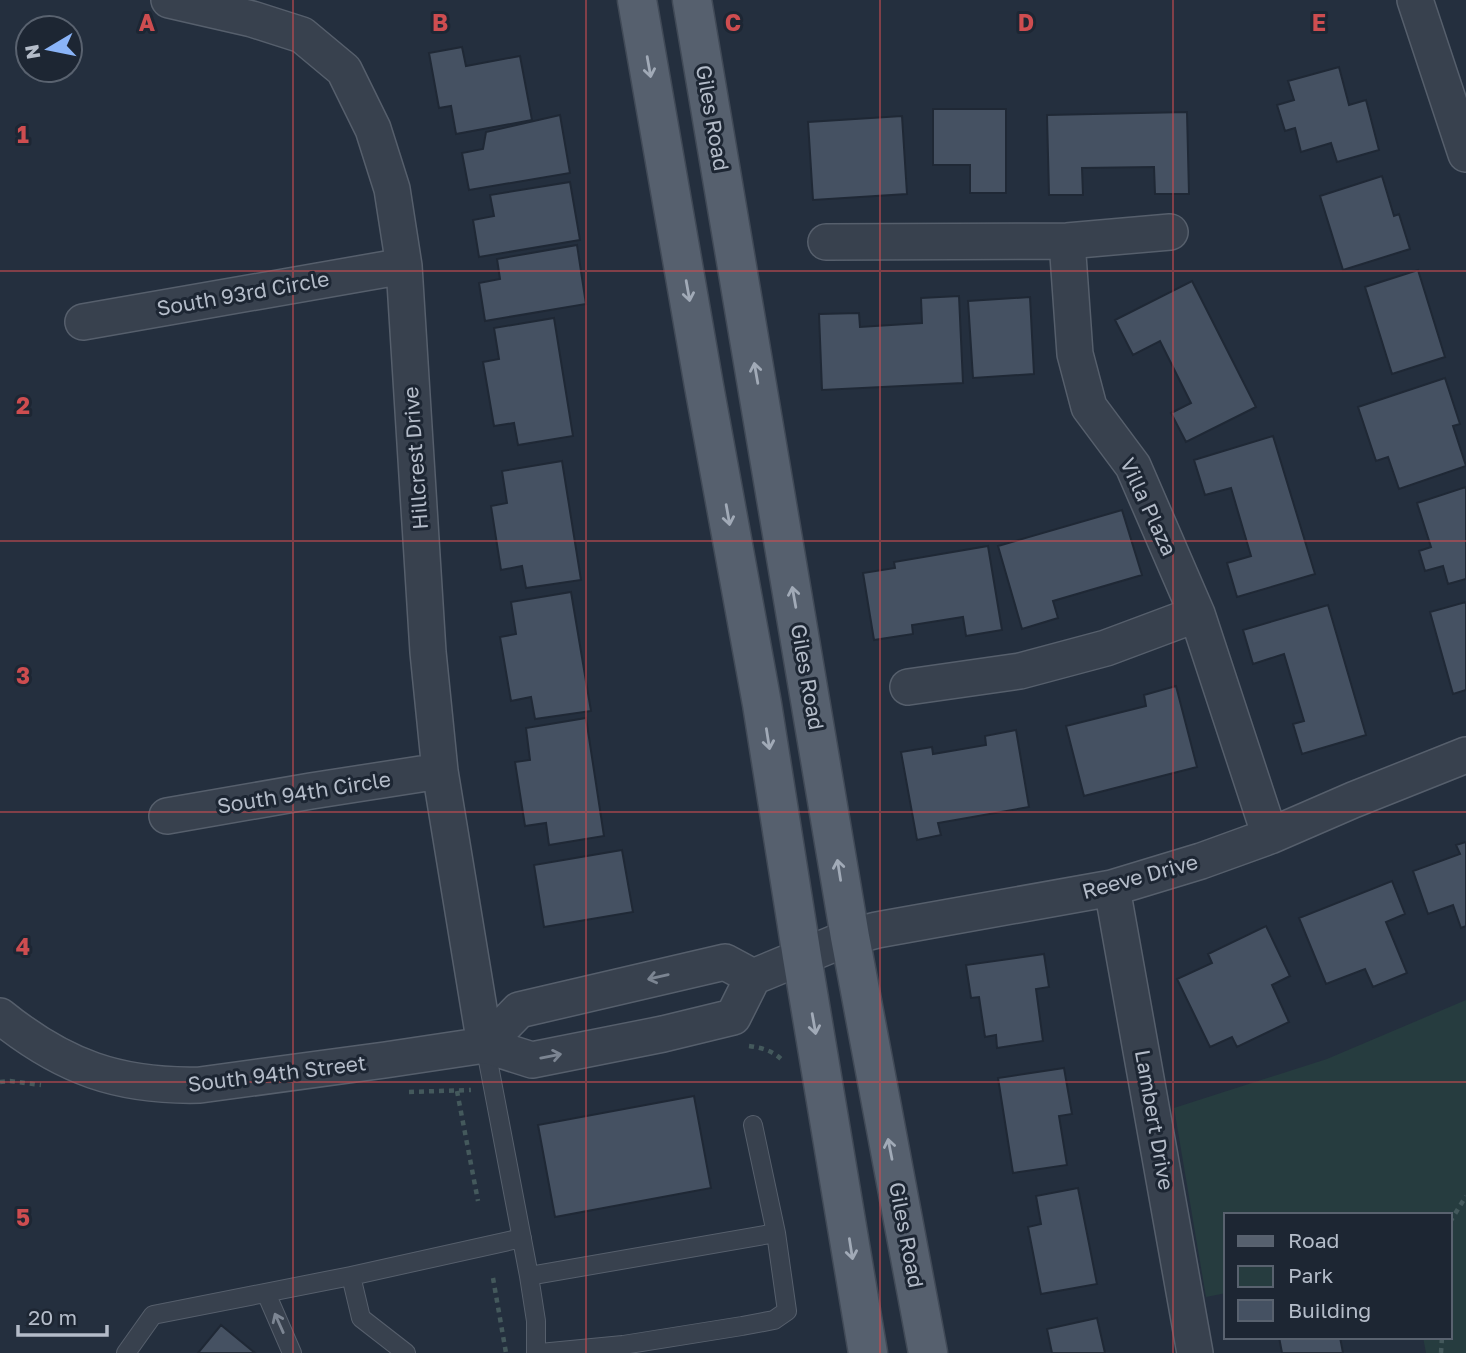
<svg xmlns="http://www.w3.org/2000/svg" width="1466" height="1353" font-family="'Golos Text',sans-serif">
<rect width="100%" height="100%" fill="#242f3e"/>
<path fill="#263c3f" d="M1466 1000V1353H1426L1423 1337H1450V1215H1226V1293L1206 1297 1174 1108 1327 1059Z"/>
<path fill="#455162" stroke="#1f2835" stroke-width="2" d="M462 47 466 66 520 56 532 120 456 134 451 106 439 108 429 53Z
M1339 67 1349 105 1366 100 1379 150 1337 162 1331 143 1301 152 1295 128 1285 131 1277 105 1294 100 1288 81Z
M933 109H1006V193H970V165H933Z
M1187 112 1189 194H1155L1154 167 1082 168 1083 195H1049L1047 115Z
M560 115 570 173 469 190 462 153 483 149 486 132Z
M902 116 907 194 813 200 808 122Z
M1382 176 1394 216 1399 214 1410 249 1343 270 1320 196Z
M570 182 580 240 479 257 473 220 494 216 490 195Z
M577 245 586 304 485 321 479 283 500 279 497 259Z
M1418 270 1445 357 1392 374 1365 287Z
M1192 281 1256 407 1186 442 1171 413 1191 403 1160 341 1133 355 1115 320Z
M959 296 963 383 822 390 819 314 859 313 860 327 922 323 921 298Z
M1030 297 1034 374 973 378 968 301Z
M554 318 573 436 518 445 514 423 494 426 483 362 499 359 494 328Z
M1445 378 1460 424 1453 426 1466 466 1399 489 1388 457 1376 461 1358 407Z
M1273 436 1315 574 1237 597 1227 563 1251 556 1231 488 1205 495 1194 460Z
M562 461 581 580 526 588 522 566 501 570 491 506 507 503 502 471Z
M1466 487V579L1448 584 1443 566 1425 571 1419 551 1431 547 1417 503Z
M1122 510 1142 575 1053 601 1058 618 1022 629 998 546Z
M988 546 1002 630 966 636 963 617 912 625 913 634 874 640 863 573 895 568 894 562Z
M571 592 591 711 535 719 531 697 511 701 500 637 516 634 511 602Z
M1466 602V690L1453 694 1430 612Z
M1328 605 1366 735 1302 754 1293 724 1304 721 1284 654 1253 664 1243 630Z
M1176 686 1197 767 1084 796 1066 726 1146 706 1144 695Z
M586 718 604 836 549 845 546 823 525 826 515 762 530 760 526 728Z
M1016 730 1029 807 938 823 941 835 917 840 901 752 932 747 933 754 986 745 985 736Z
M1466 842V926L1461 928 1453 905 1428 914 1413 871 1460 854 1456 845Z
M622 850 633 912 544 927 534 865Z
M1392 881 1405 914 1386 922 1407 973 1373 987 1365 969 1326 984 1299 918Z
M1266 926 1290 976 1272 985 1289 1022 1237 1047 1232 1037 1210 1047 1177 979 1212 963 1208 954Z
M1044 954 1049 987 1036 989 1043 1041 997 1048 996 1035 985 1037 979 997 971 998 966 965Z
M1064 1068 1072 1114 1059 1116 1067 1165 1013 1173 998 1078Z
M694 1096 711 1188 555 1217 538 1125Z
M1078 1188 1097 1284 1041 1294 1028 1227 1041 1224 1036 1196Z
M1097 1318 1105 1353H1052L1047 1329Z
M221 1325 255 1353H198Z
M1279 1337H1340L1343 1353H1282Z"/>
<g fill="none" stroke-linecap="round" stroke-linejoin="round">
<defs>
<path id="service" d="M485 1045 529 1276 536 1321V1353
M351 1276 361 1318 406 1353
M529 1276 776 1233
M266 1293 292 1353
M126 1353 153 1315 351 1276 522 1238
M540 1353 623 1345 742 1326 774 1320 787 1311 776 1233 753 1125"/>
<path id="minor" d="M169 0 252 19 302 35 344 70 373 129 392 189 404 266 428 652 440 771 485 1045
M1415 0 1466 154
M1067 241 1075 354 1089 407 1133 466 1197 614 1270 836
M826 242 1067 241 1170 232
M83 322 404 266
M908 687 1020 671 1106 648 1197 614
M167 816 311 791 440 771
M1112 888 1195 1353
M753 977 850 937 877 930 1112 888 1201 861 1270 836 1353 800 1466 755
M0 1016C63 1067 119 1087 200 1085L385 1060 485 1045 532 1060 663 1034 733 1017 753 977 725 962 519 1010 485 1045"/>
<path id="primary" d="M637 0 704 386 762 704 802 957 868 1353
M692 0 850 937 928 1353"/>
</defs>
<use href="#service" stroke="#565f6c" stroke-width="20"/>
<use href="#minor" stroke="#565f6c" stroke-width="38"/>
<use href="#primary" stroke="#414a57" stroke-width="41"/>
<path stroke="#44595c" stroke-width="4.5" stroke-dasharray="5 5" stroke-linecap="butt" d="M749 1046C763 1048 774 1051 784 1062
M0 1082 10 1081 41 1085
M457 1091 478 1201
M409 1092 471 1090
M1450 1222 1466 1196
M493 1278 506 1353
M1441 1353 1442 1337"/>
<use href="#service" stroke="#38414e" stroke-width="18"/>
<use href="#minor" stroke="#38414e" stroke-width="35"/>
<use href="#primary" stroke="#56606e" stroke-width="38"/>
</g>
<defs><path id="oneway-shaft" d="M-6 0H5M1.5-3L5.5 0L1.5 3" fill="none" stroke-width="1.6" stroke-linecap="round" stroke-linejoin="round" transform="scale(1.75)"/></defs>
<g stroke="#a1aab7">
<use href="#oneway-shaft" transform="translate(649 67) rotate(80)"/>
<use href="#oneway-shaft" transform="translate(688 291) rotate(80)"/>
<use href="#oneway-shaft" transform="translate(756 373) rotate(-100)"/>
<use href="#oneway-shaft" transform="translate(728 515) rotate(80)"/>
<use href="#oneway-shaft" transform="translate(794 597) rotate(-100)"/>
<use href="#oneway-shaft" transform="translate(768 739) rotate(81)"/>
<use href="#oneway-shaft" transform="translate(839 870) rotate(-99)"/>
<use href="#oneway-shaft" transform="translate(814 1024) rotate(80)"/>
<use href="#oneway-shaft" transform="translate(890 1149) rotate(-101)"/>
<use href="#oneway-shaft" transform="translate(851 1249) rotate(81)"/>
</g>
<g stroke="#7c8592">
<use href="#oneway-shaft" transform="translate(658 977) rotate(167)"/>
<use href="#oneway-shaft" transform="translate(551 1056) rotate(-11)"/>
<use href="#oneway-shaft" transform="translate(279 1323) rotate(-114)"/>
</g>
<path fill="none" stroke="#ce4d50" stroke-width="2" stroke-opacity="0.55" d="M293 0V1353M586 0V1353M880 0V1353M1173 0V1353M0 271H1466M0 541H1466M0 812H1466M0 1082H1466"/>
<g text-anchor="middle" stroke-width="6" stroke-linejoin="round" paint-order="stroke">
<g font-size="21" fill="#b4bcc9" stroke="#1d2633">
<text transform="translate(712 118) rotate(80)" y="7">Giles Road</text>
<text transform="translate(243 294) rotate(-10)" y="7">South 93rd Circle</text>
<text transform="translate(416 458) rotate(-94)" y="7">Hillcrest Drive</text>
<text transform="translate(1148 507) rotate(65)" y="7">Villa Plaza</text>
<text transform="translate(807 677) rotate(80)" y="7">Giles Road</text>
<text transform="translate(304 793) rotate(-9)" y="7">South 94th Circle</text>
<text transform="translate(1140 877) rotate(-15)" y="7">Reeve Drive</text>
<text transform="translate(277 1074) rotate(-7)" y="7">South 94th Street</text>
<text transform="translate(1154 1120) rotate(80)" y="7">Lambert Drive</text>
<text transform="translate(906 1235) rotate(79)" y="7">Giles Road</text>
</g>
</g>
<g font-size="23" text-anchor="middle" font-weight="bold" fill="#ce4d50" stroke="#1d2633" stroke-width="6" stroke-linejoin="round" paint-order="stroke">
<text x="147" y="31">A</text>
<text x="440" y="31">B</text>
<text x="733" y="31">C</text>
<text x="1026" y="31">D</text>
<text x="1319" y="31">E</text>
<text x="23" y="143">1</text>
<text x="23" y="414">2</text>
<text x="23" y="684">3</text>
<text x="23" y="955">4</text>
<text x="23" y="1226">5</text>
</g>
<rect x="1224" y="1213" width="228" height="126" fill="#1d2633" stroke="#59626f" stroke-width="2"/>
<rect x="1238" y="1236" width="35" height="10" fill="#56606e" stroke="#59626f" stroke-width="2"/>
<text x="1288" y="1248" font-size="21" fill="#b4bcc9">Road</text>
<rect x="1238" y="1266" width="35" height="21" fill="#263c3f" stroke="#59626f" stroke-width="2"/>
<text x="1288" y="1283" font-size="21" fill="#b4bcc9">Park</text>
<rect x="1238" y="1300" width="35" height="21" fill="#455162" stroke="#59626f" stroke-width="2"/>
<text x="1288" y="1318" font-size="21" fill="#b4bcc9">Building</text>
<g transform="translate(49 49) rotate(260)"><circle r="33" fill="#1d2633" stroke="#59626f" stroke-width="2"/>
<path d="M0-5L12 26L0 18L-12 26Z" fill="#8ab4f8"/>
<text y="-10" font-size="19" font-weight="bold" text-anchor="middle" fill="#b4bcc9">N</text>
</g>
<path d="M18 1325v10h89v-10" fill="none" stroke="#b4bcc9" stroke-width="3.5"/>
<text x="28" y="1325" font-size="21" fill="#b4bcc9" stroke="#1d2633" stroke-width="5" paint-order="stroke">20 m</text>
</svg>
